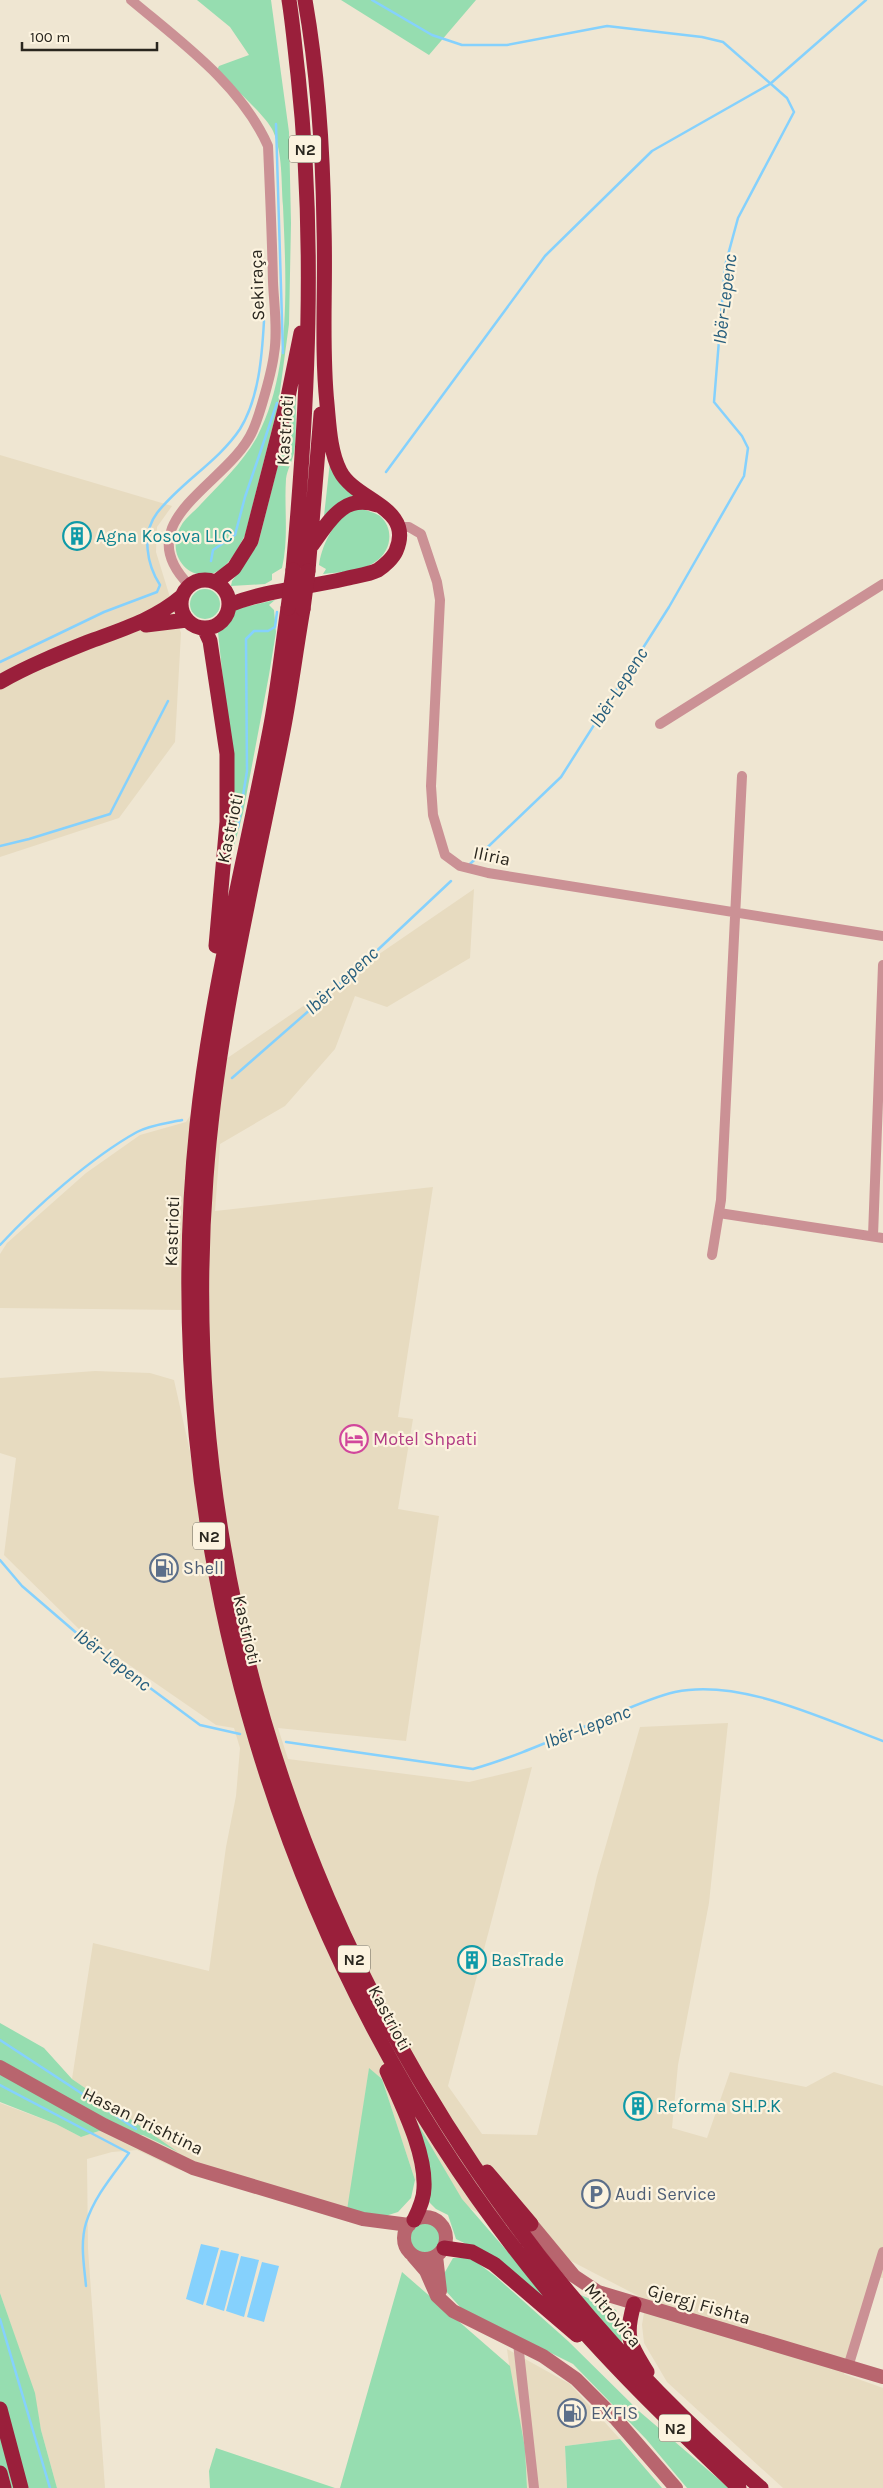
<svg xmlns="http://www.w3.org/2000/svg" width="883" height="2488" font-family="Karla,sans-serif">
<rect width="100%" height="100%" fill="#efe6d2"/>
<path fill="#e7dbc0" d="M0 455 172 506 157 527 156 552 181 633 175 742 119 818 0 857Z
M474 889 470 958 387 1007 355 996 335 1049 285 1106 220 1144 215 1211 433 1187 398 1417 413 1419 398 1509 439 1516 406 1741 278 1728 288 1759 469 1782 532 1767 448 2086 482 2134 537 2135 597 1876 640 1727 728 1723 709 1903 678 2065 672 2128 707 2138 730 2072 806 2087 834 2072 883 2086V2278L875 2277 844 2374 883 2388V2488H783L667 2382 644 2343 642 2325 646 2300 415 2180 382 2079 369 2069 347 2221 175 2168 137 2150 112 2152 87 2159 88 2249 105 2488H57L41 2430 34 2393 0 2293V2103L56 2124 81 2137 99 2131 143 2135 173 2150 72 2079 93 1943 209 1971 226 1847 236 1796 240 1748 234 1728 216 1725 83 1633 4 1555 16 1458 0 1453V1378L95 1371 150 1373 174 1380 193 1465 184 1310 0 1308V1254L7 1243 86 1173 140 1135 186 1122 226 1059Z
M507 2349 570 2384 620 2439 565 2446 567 2488H527L525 2448 513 2394Z"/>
<path fill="#96ddb0" d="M197 0H271L289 132 291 223 289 324 278 406 245 535C238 549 228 569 211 574 190 579 173 560 176 541 177 537 178 530 181 526 185 518 195 511 201 504 221 483 243 462 257 437 292 371 286 278 283 206 281 181 283 154 273 131 266 115 230 85 217 70L219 66 249 55 230 27Z
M341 0H476L429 55Z
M296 394C295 413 297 434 294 453 292 462 287 470 286 479 284 509 289 538 282 568L272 574V580L265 584 231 586 232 581 258 544Z
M330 462 354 496 334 506 324 516Z
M362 509C368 511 376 513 380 516 395 529 391 552 375 562 361 572 339 572 323 574L326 569 319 565C322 543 338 510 362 509Z
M190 604a15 15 0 1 1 30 0a15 15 0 1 1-30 0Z
M275 600 269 605 274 610 276 632 269 675 243 813 226 876 230 748 218 632 228 622 236 609Z
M0 2023 44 2048 72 2079 178 2152 143 2135 99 2131 81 2137 56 2124 0 2102Z
M369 2068 382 2079 415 2180 411 2198 398 2212 379 2218 347 2210Z
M405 2102 462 2199 559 2311 495 2258 456 2239 448 2215 436 2209 427 2200Z
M408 2238a16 16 0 1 1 32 0a16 16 0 1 1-32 0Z
M453 2258H471L495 2276 568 2341 640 2412 729 2488H687L646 2439 573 2364 461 2308 445 2290V2272Z
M402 2272 510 2366 525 2448 527 2488H340Z
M0 2293 35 2393 41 2430 57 2488H0Z
M576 2293 616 2310 621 2322 622 2345Z
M620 2439 662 2488H567L565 2446Z
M216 2448 335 2488H210L209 2471Z"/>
<path fill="#85d1fd" d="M201 2244 219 2248 203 2305 186 2299Z
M221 2250 239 2254 224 2311 206 2305Z
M241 2256 259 2260 244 2317 226 2311Z
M262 2262 279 2266 264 2322 247 2317Z"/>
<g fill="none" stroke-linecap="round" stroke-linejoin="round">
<path stroke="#85d1fd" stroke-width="2.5" d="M372 0 432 35 462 45H507L607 26 702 37 723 42 787 98 794 112 738 218 725 266 714 402 742 436 748 448 744 476 669 607 561 777 470 864
M276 124 283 353
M386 472 545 256 652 151 770 84 866 0
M211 561 213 550 235 535 245 497 277 403
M0 662 104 612 157 592 160 585C147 565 141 534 157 513 181 482 218 462 240 429 259 398 262 356 264 321
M238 827 247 771 246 639 254 631H268L275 627 277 612
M0 846 29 839 110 814 168 701
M232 1078 368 959 451 881
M0 1245C35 1207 92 1157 137 1132 150 1125 168 1123 182 1120
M0 1560 22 1586 80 1636 200 1725 240 1734
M286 1742 473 1769C519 1756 563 1735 608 1717 629 1708 653 1697 675 1692 740 1678 823 1719 883 1741
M0 2040 136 2129
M0 2085 129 2153C113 2175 94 2197 86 2223 80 2243 84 2265 86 2286
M0 2319 50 2488"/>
<path stroke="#cb9195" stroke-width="10" d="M131 0C181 42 241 85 268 146 270 191 272 236 273 282 274 305 278 331 274 354 272 371 260 414 253 430 230 484 125 520 189 585
M398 527H409L421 534 437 582 440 600 431 786 433 815 445 855 460 866 488 873 883 936
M660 724 883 584
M719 1213 883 1238
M873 1236 883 965
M712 1255 721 1200 742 776
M518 2343 534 2488
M848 2367 883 2252"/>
<path stroke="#b8656e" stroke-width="14" d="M0 2067 104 2125 193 2168 363 2219 409 2225
M404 2238a21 21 0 1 1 42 0a21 21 0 1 1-42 0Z
M531 2224 574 2276 598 2292 883 2377
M413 2256 426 2271 437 2296 453 2311 543 2356 576 2379 615 2418 676 2488
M436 2256 440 2291"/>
<path stroke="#9a1f3b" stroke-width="15" d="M289 0C293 25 295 50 298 75 316 240 308 405 293 570
M312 545C329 522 343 493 377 505
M308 571 321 414
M181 604a24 24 0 1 1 48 0a24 24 0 1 1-48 0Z
M216 582 234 568 251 541 288 397 301 333
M229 605C266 590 306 588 344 579 355 576 368 575 378 570 384 566 393 558 396 551 415 507 355 501 340 471 330 452 329 425 327 404 321 346 326 287 324 228 323 153 318 74 305 0
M288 608C282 648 278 689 270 730 245 861 211 991 197 1125 154 1538 282 1968 546 2288 605 2360 672 2424 739 2488
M303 609C296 649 291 690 283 731 254 880 217 1026 206 1178 168 1676 384 2165 761 2488
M146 625 187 620
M204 628 210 641 227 754V822L216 946
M0 682C28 666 58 654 88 642 120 630 154 620 181 597
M387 2071C401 2104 426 2151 424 2188 424 2199 419 2210 414 2220
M487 2172 531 2224
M444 2248 472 2252 494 2264 577 2335
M634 2304C624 2338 630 2344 647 2372
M0 2409 21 2488
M0 2473 4 2488"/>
<path stroke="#9a1f3b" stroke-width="15" d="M288 608 293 570
M303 609 308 571"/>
</g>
<defs>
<symbol id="building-ring" viewBox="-11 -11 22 22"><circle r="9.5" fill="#fcf3df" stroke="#0f9aa8" stroke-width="1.5"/><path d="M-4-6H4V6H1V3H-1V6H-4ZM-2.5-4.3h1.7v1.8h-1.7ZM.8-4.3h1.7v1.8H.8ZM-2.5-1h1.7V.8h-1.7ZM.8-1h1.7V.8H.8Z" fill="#0f9aa8"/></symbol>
<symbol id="hotel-ring" viewBox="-11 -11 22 22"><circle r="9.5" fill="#fcf3df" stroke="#d1479c" stroke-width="1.5"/><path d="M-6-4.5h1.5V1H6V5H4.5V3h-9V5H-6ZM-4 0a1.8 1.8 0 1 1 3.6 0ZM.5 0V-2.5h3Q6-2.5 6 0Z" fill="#d1479c"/></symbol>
<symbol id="fuel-ring" viewBox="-11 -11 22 22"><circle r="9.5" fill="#fcf3df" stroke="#5c6f8a" stroke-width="1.5"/><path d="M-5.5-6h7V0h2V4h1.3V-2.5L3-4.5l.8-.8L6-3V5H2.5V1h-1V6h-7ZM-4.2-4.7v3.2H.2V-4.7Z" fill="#5c6f8a"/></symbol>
<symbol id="parking-ring" viewBox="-11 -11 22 22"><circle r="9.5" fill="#fcf3df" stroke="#5c6f8a" stroke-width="1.5"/><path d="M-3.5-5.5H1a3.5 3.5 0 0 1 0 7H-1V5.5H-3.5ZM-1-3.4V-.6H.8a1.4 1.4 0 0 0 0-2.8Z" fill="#5c6f8a"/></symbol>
</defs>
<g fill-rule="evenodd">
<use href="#building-ring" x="61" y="520" width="32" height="32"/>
<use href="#hotel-ring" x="338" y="1423" width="32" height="32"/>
<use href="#fuel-ring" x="148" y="1552" width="32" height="32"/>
<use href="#building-ring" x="456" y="1944" width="32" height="32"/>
<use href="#building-ring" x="622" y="2090" width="32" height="32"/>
<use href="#parking-ring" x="580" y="2178" width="32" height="32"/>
<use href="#fuel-ring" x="556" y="2397" width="32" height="32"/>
</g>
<g text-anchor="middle" stroke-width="4.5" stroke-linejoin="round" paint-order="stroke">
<g fill="#fcf3df" stroke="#686458" stroke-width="1">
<rect x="289" y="135.5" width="32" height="27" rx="4"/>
<rect x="193" y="1522.5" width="32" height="27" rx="4"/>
<rect x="338" y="1945.5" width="32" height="27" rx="4"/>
<rect x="659" y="2414.5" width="32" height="27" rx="4"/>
</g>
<g font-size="16" font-weight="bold" fill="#29261e">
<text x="305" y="155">N2</text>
<text x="209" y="1542">N2</text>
<text x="354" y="1965">N2</text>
<text x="675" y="2434">N2</text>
</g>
<g font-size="18" fill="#29261e" stroke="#fcf3df">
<text transform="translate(257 285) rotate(-92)" y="6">Sekiraça</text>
<text transform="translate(285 430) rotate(-86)" y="6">Kastrioti</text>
<text transform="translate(230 828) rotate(-78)" y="6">Kastrioti</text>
<text transform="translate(492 856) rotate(12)" y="6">Iliria</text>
<text transform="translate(172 1231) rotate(-88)" y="6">Kastrioti</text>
<text transform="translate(247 1630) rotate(77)" y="6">Kastrioti</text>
<text transform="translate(390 2018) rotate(62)" y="6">Kastrioti</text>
<text transform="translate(143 2121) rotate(26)" y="6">Hasan Prishtina</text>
<text transform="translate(699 2304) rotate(16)" y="6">Gjergj Fishta</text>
<text transform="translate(613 2315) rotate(50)" y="6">Mitrovica</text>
</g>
<g font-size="18" fill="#0d838f" stroke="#fcf3df" text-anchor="start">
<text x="96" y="542">Agna Kosova LLC</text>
<text x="491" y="1966">BasTrade</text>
<text x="657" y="2112">Reforma SH.P.K</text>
</g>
<g font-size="18" fill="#b23c85" stroke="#fcf3df" text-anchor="start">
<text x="373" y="1445">Motel Shpati</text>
</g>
<g font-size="18" fill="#4e5e75" stroke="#fcf3df" text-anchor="start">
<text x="183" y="1574">Shell</text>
<text x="615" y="2200">Audi Service</text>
<text x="591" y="2419">EXFIS</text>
</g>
<g font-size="19" font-style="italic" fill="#265e7d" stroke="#fcf3df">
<text transform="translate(724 299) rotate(-83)" y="7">Ibër-Lepenc</text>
<text transform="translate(618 687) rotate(-57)" y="7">Ibër-Lepenc</text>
<text transform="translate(341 980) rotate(-42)" y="7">Ibër-Lepenc</text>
<text transform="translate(113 1659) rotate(37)" y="7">Ibër-Lepenc</text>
<text transform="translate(587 1726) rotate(-21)" y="7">Ibër-Lepenc</text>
</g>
</g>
<path d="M22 42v8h135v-8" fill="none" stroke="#29261e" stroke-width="2.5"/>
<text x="30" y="42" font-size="15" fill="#29261e" stroke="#fcf3df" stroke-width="4" paint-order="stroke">100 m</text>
</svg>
